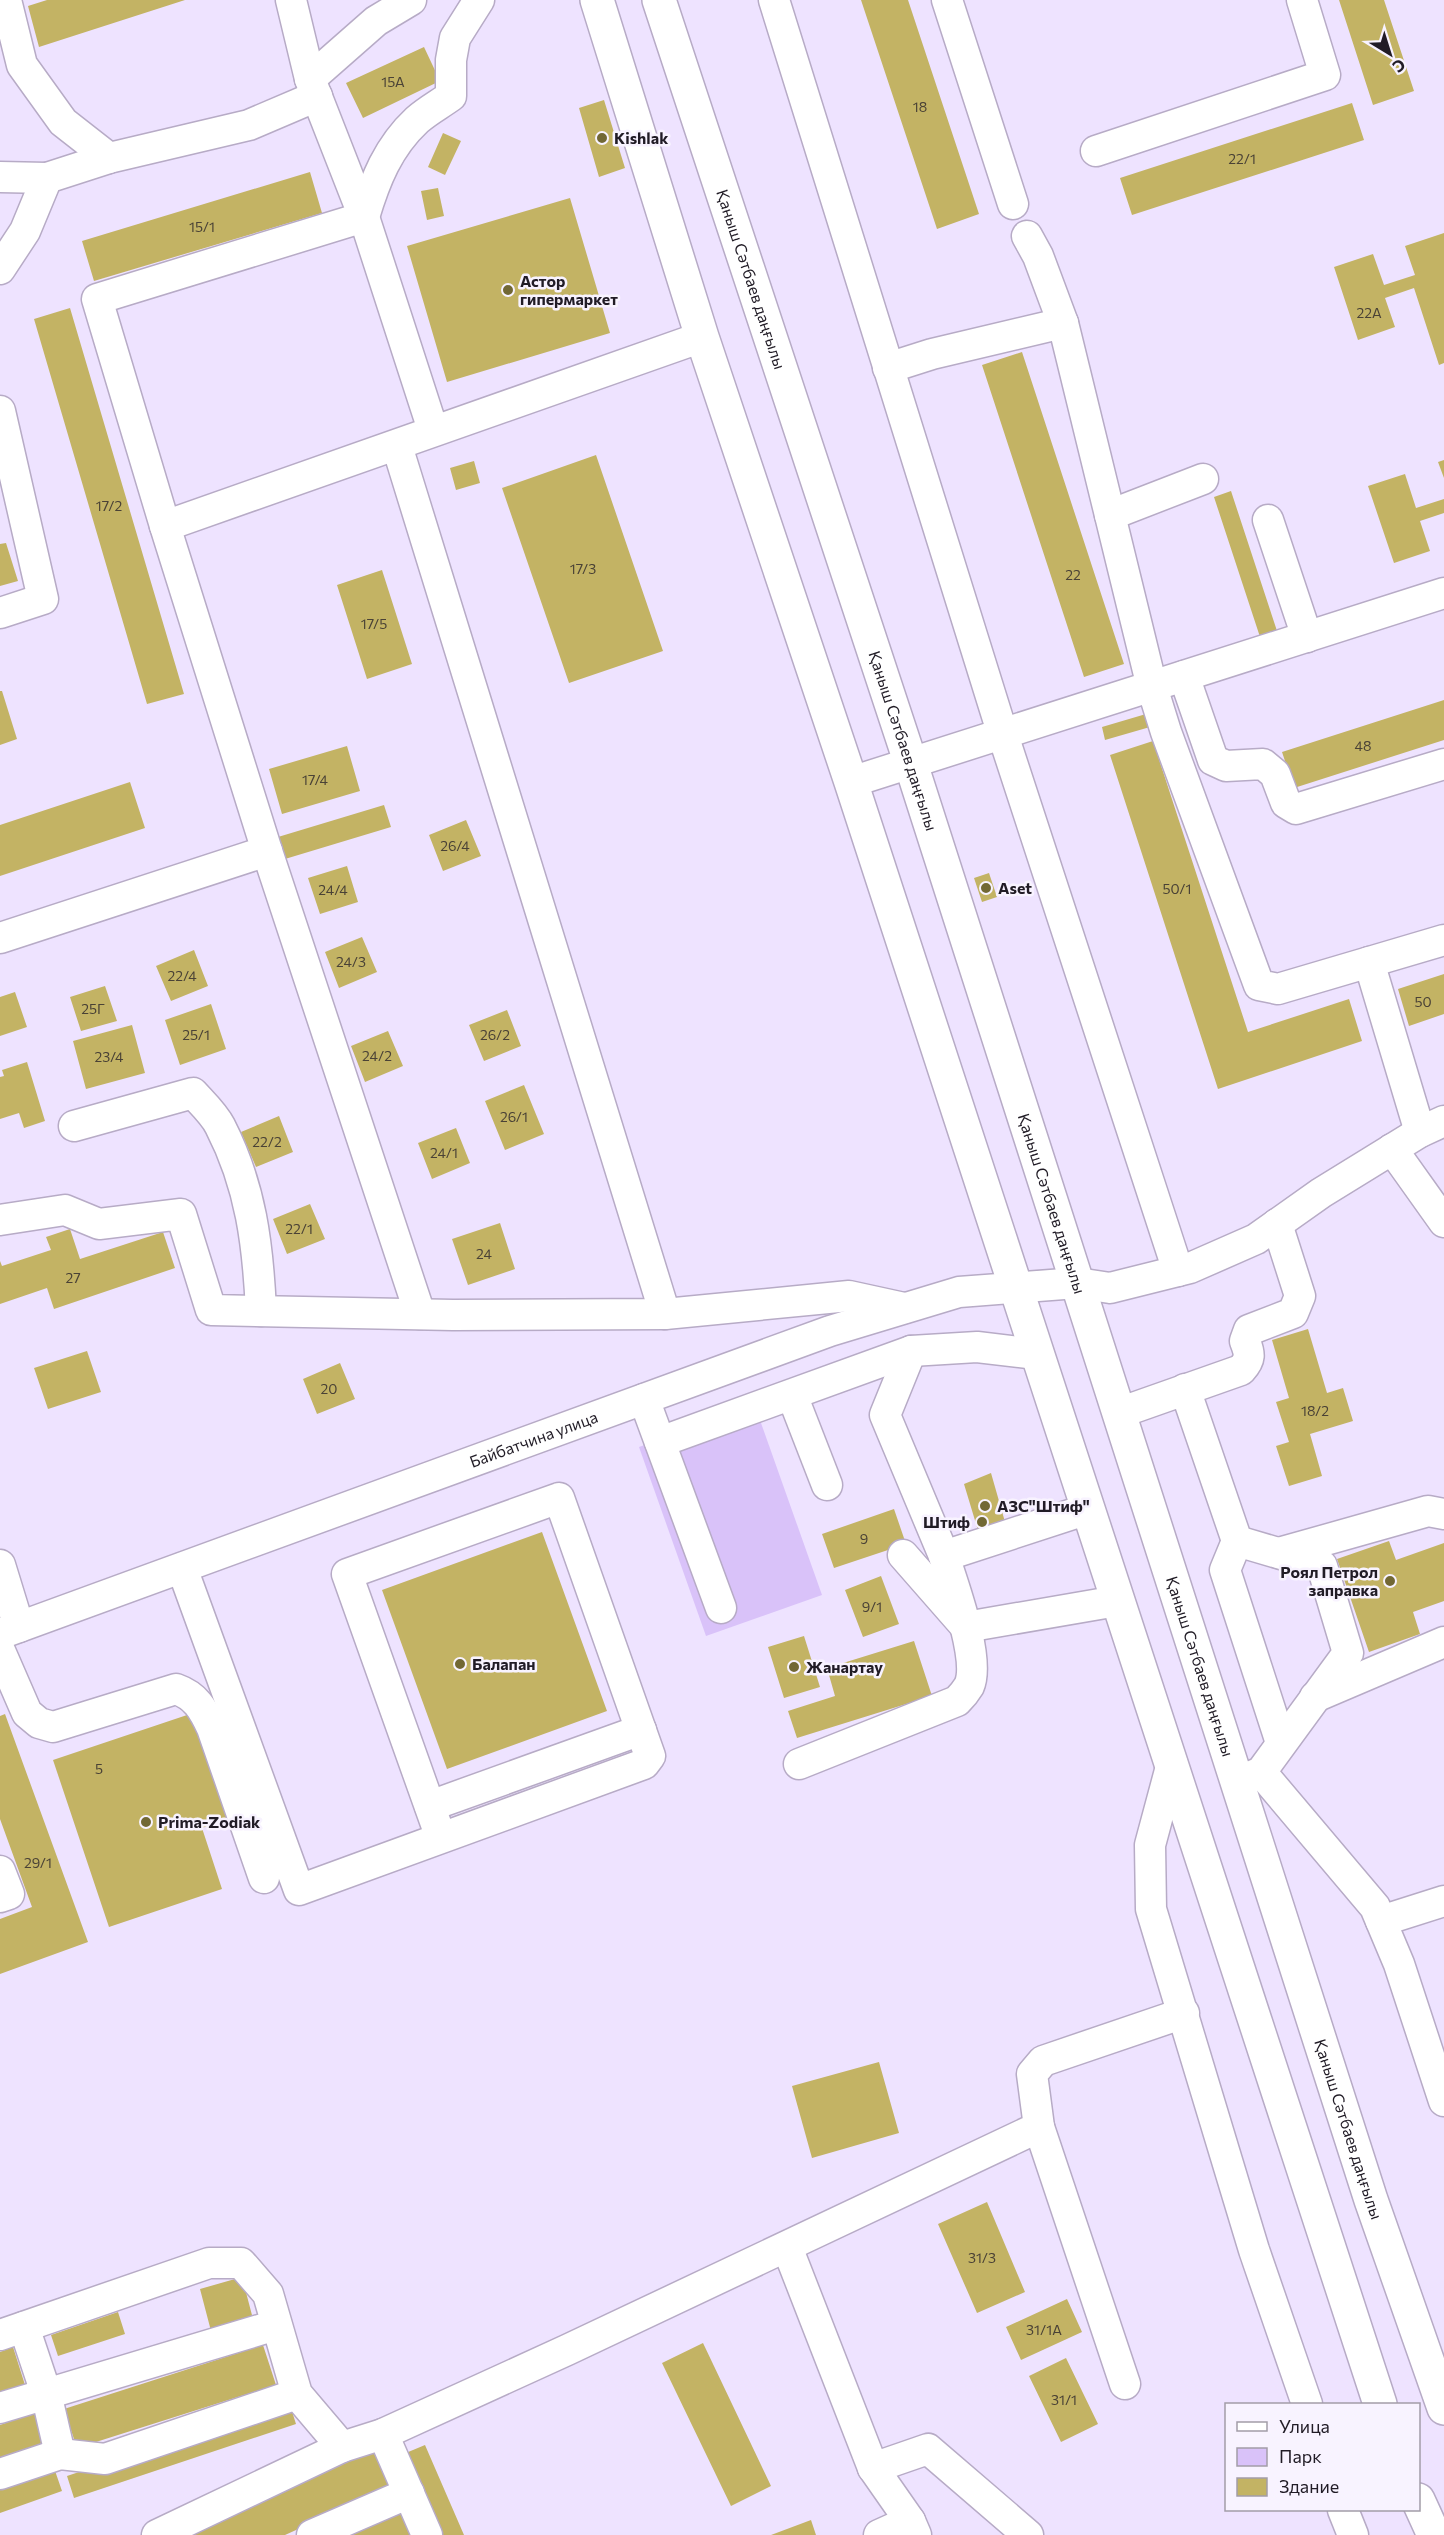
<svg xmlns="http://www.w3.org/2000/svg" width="1444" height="2535" font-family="Commissioner,sans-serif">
<rect width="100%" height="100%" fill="#eee3ff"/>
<path fill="#d9c2f9" d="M755 1406 822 1595 706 1636 639 1447Z"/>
<path fill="#c3b364" d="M47 0H185L39 47 28 6Z
M861 0H908L979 214 937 229Z
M1339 0H1384L1414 91 1373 105Z
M424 47 440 81 363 118 346 83Z
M604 100 625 168 599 177 579 108Z
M1352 103 1364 140 1132 215 1120 178Z
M443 133 461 141 445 175 428 167Z
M310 172 322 213 94 281 82 241Z
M438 188 444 216 427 220 421 191Z
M570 198 610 333 447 382 407 246Z
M1444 233V363L1439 365 1414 288 1385 298 1395 327 1358 340 1334 267 1373 254 1384 285 1415 275 1405 246Z
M70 308 184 694 147 704 34 319Z
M1022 352 1124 664 1084 677 982 365Z
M596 455 663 651 569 683 502 488Z
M1444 460V478L1438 462Z
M474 461 480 483 456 490 450 468Z
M1405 474 1416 508 1444 499V513L1420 521 1430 551 1394 563 1368 486Z
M1231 491 1279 637 1262 643 1214 497Z
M6 543 18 581 0 586V544Z
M382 570 412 664 367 679 337 585Z
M0 691H2L17 739 0 745Z
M1444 700V740L1294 788 1282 752Z
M1146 714 1150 727 1105 740 1102 727Z
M1153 741 1248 1032 1349 999 1362 1041 1218 1089 1110 755Z
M347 746 360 791 282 814 269 769Z
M130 782 145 828 0 876V825Z
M384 805 391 827 285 859 278 837Z
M466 820 481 856 443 871 429 835Z
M347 866 358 902 320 914 308 878Z
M989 873 997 897 982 902 974 878Z
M362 937 377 972 339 988 325 952Z
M194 950 208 986 171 1001 156 966Z
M1444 974V1014L1409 1026 1398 989Z
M105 986 117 1021 81 1031 70 997Z
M15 992 27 1027 0 1036V997Z
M211 1004 226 1049 180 1065 165 1020Z
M507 1010 521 1046 484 1061 469 1025Z
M132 1025 145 1073 86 1089 73 1041Z
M388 1031 403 1066 365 1082 351 1046Z
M27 1062 45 1121 24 1128 19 1113 0 1119V1077L4 1076 2 1070Z
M524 1085 544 1134 505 1150 485 1101Z
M279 1116 293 1152 256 1167 241 1132Z
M456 1128 470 1163 432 1179 418 1143Z
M310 1204 325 1239 287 1254 273 1219Z
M500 1223 515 1269 468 1285 452 1239Z
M70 1229 80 1259 163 1232 175 1268 54 1309 47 1288 0 1304V1261L2 1266 51 1250 46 1237Z
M1308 1329 1327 1393 1343 1388 1353 1421 1310 1434 1322 1476 1289 1486 1276 1446 1289 1442 1276 1402 1289 1398 1272 1340Z
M87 1351 101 1392 48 1409 34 1368Z
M340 1363 355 1399 317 1414 303 1379Z
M991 1473 1007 1529 980 1537 964 1484Z
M894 1509 906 1544 834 1568 822 1534Z
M542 1532 607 1711 447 1769 382 1590Z
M1389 1541 1396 1560 1444 1543V1601L1413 1612 1420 1634 1369 1652 1337 1559Z
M881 1576 899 1624 863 1637 845 1590Z
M804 1636 820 1687 784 1698 768 1647Z
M914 1641 932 1696 797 1738 788 1711 835 1696 827 1668Z
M199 1711 234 1817 202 1828 222 1889 109 1927 53 1760Z
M5 1714 88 1942 0 1974V1919L32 1907 0 1819V1716Z
M879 2062 899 2133 812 2158 792 2086Z
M987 2202 1025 2292 977 2313 938 2224Z
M242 2277 253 2319 211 2331 200 2289Z
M1067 2299 1082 2332 1021 2360 1006 2327Z
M118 2312 125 2334 58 2356 51 2335Z
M703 2343 771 2486 731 2506 662 2363Z
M263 2345 276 2385 77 2448 64 2409Z
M13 2347 25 2385 0 2393V2352Z
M1066 2358 1098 2424 1061 2442 1029 2376Z
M289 2402 296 2424 74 2498 67 2476Z
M37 2412 48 2445 0 2462V2425Z
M425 2445 464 2535H436L401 2455Z
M381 2447 398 2484 285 2535H186Z
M53 2465 62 2491 0 2513V2484Z
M402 2508 414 2535H339Z
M811 2520 816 2535H771Z"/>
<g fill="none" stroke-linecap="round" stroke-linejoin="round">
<defs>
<g id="minor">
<path d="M6 0 22 65 63 122 109 158"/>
<path d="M291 0 310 79 364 217 433 430"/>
<path d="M774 0 1003 735 1178 1271"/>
<path d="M947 0 1013 204"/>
<path d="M310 79 376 21 411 0"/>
<path d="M1096 151 1325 75 1302 0"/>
<path d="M0 177 47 178"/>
<path d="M1027 236 1038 256 1063 323 1152 687 1166 732 1259 985 1278 989 1444 940"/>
<path d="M0 269 25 231 47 178 109 158 249 125 317 96"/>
<path d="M888 368 932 354 1063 323"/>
<path d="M0 411 43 599 0 613"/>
<path d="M397 446 665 1314"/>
<path d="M1110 515 1203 479"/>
<path d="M1268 520 1307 637"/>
<path d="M165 526 97 299 364 217C375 180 388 147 417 120 427 111 440 104 451 96V60L455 38 479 0"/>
<path d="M1184 676 1213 760 1226 766 1263 764 1275 774 1286 803 1296 809 1444 764"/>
<path d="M851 782 1444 593"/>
<path d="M267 851 420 1314"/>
<path d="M0 938 267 851 165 526 702 337"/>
<path d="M1369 962 1420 1132"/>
<path d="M74 1126 193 1093C202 1103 214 1114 220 1126 251 1186 258 1245 261 1311"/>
<path d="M1392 1149 1444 1222"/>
<path d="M0 1220 65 1210 99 1224 181 1214 211 1310 453 1315 665 1314 849 1296 904 1308"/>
<path d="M911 1351 885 1415 944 1556 1088 1509"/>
<path d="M1185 1389 1237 1541 1322 1566 1348 1653 1261 1772 1238 1782"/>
<path d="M792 1395 827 1485"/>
<path d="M644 1399 721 1608"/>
<path d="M1119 1413 1241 1370C1251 1359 1250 1354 1245 1341L1249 1330 1293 1313 1300 1296 1277 1224"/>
<path d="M660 1442 911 1351 977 1347 1037 1354"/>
<path d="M1237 1541 1225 1570 1281 1743"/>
<path d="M1279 1553 1428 1511 1444 1514"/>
<path d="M903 1555 966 1627 1117 1601"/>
<path d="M0 1565 19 1627"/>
<path d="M182 1568 299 1890 644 1764 650 1756 559 1498 347 1574 441 1838"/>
<path id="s1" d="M0 1634 830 1331 959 1292 1077 1283 1110 1288 1190 1268 1256 1239 1321 1193 1420 1132 1444 1121"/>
<path d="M0 1651 27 1713 39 1723 53 1727 176 1689C196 1696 203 1709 212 1728L264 1878"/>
<path d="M1315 1697 1444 1642"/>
<path d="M1172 1763 1150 1845 1151 1909 1254 2250 1307 2404"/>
<path d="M799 1764 957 1701C961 1697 966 1691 969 1686 981 1660 953 1584 944 1556"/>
<path d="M1261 1772 1375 1907 1399 1964 1444 2101"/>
<path d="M430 1806 641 1730"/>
<path d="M0 1871 9 1894 0 1897"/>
<path d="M1381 1921 1444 1901"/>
<path d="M1039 2127 1125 2384"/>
<path d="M787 2247 873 2468 910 2521 916 2535"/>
<path d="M24 2327 46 2393 60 2454"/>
<path d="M0 2335 209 2263H241L268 2294 297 2394 342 2447"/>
<path d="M0 2408 276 2325"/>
<path d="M383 2434 427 2535"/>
<path d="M873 2468 928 2449 1028 2535"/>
<path d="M0 2474 60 2454 105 2459 297 2394"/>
<path d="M1343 2510 1353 2535"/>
<path d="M157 2535 342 2447 383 2434 567 2350 1039 2127 1032 2074 1043 2061 1184 2013"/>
<path d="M312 2535 409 2493"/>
<path d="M879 2535 910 2521"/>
</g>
<g id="major">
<path d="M597 0 702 337 851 782 1380 2404"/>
<path id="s2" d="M659 0 911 764 1371 2200 1444 2408"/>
<path d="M1418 2500 1434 2535"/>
</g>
</defs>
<use href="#minor" stroke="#b7abc6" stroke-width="33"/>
<use href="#major" stroke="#b7abc6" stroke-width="36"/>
<use href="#minor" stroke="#fff" stroke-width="30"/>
<use href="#major" stroke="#fff" stroke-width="33"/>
</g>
<g fill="#726834" stroke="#f8f3ff" stroke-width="2">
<circle cx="602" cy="138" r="6"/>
<circle cx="508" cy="290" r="6"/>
<circle cx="986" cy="888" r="6"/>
<circle cx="985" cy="1506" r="6"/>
<circle cx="982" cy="1522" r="6"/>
<circle cx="1390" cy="1581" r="6"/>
<circle cx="460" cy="1664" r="6"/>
<circle cx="794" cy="1667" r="6"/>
<circle cx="146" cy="1822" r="6"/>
</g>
<g text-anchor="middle" stroke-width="5" stroke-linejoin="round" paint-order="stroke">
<g font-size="14" fill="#4a4236">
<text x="393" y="87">15А</text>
<text x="920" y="112">18</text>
<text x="1242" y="164">22/1</text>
<text x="202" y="232">15/1</text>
<text x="1369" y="318">22А</text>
<text x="109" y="511">17/2</text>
<text x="583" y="574">17/3</text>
<text x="1073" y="580">22</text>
<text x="374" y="629">17/5</text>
<text x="1363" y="751">48</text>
<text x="315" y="785">17/4</text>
<text x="455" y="851">26/4</text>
<text x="1177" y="894">50/1</text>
<text x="333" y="895">24/4</text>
<text x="351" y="967">24/3</text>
<text x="182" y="981">22/4</text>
<text x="1423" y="1007">50</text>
<text x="93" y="1014">25Г</text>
<text x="196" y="1040">25/1</text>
<text x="495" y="1040">26/2</text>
<text x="377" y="1061">24/2</text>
<text x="109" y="1062">23/4</text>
<text x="514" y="1122">26/1</text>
<text x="267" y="1147">22/2</text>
<text x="444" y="1158">24/1</text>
<text x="299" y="1234">22/1</text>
<text x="484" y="1259">24</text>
<text x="73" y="1283">27</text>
<text x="329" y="1394">20</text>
<text x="1315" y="1416">18/2</text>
<text x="864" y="1544">9</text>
<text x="872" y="1612">9/1</text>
<text x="99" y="1774">5</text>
<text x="38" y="1868">29/1</text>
<text x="982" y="2263">31/3</text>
<text x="1044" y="2335">31/1А</text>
<text x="1064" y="2405">31/1</text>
</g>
<g font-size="16" font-weight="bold" fill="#211c26" stroke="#f8f3ff" text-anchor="start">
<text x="614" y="144">Kishlak</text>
<text x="520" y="287">Астор<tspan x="520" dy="18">гипермаркет</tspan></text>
<text x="998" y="894">Aset</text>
<text x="997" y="1512">АЗС"Штиф"</text>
<text x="970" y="1528" text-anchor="end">Штиф</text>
<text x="1378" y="1578" text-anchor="end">Роял Петрол<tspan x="1378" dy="18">заправка</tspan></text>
<text x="472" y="1670">Балапан</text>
<text x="806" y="1673">Жанартау</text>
<text x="158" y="1828">Prima-Zodiak</text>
</g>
<g font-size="16" fill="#211c26" stroke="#f8f3ff">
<text dy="6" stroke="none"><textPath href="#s2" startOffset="294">Қаныш Сәтбаев даңғылы</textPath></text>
<text dy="6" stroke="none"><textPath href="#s2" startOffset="780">Қаныш Сәтбаев даңғылы</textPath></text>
<text dy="6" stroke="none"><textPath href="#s2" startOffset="1266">Қаныш Сәтбаев даңғылы</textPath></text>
<text dy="6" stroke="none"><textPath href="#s1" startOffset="568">Байбатчина улица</textPath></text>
<text dy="6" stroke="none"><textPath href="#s2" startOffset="1752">Қаныш Сәтбаев даңғылы</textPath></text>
<text dy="6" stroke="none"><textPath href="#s2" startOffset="2238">Қаныш Сәтбаев даңғылы</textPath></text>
</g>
</g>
<rect x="1225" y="2403" width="195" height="108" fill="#f8f3ff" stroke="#a29da8" stroke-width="1.5"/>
<rect x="1237" y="2422" width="30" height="9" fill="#ffffff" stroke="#a29da8" stroke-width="1.5"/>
<text x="1279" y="2433" font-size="18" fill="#211c26">Улица</text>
<rect x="1237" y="2448" width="30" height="18" fill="#d9c2f9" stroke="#a29da8" stroke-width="1.5"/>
<text x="1279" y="2463" font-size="18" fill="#211c26">Парк</text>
<rect x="1237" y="2478" width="30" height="18" fill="#c3b364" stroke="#a29da8" stroke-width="1.5"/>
<text x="1279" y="2493" font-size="18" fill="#211c26">Здание</text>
<g transform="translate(1390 54) rotate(142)" stroke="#f8f3ff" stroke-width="4.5" paint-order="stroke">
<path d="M0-4.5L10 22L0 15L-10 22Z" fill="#211c26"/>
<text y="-9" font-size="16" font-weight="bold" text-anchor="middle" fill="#211c26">С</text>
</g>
</svg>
